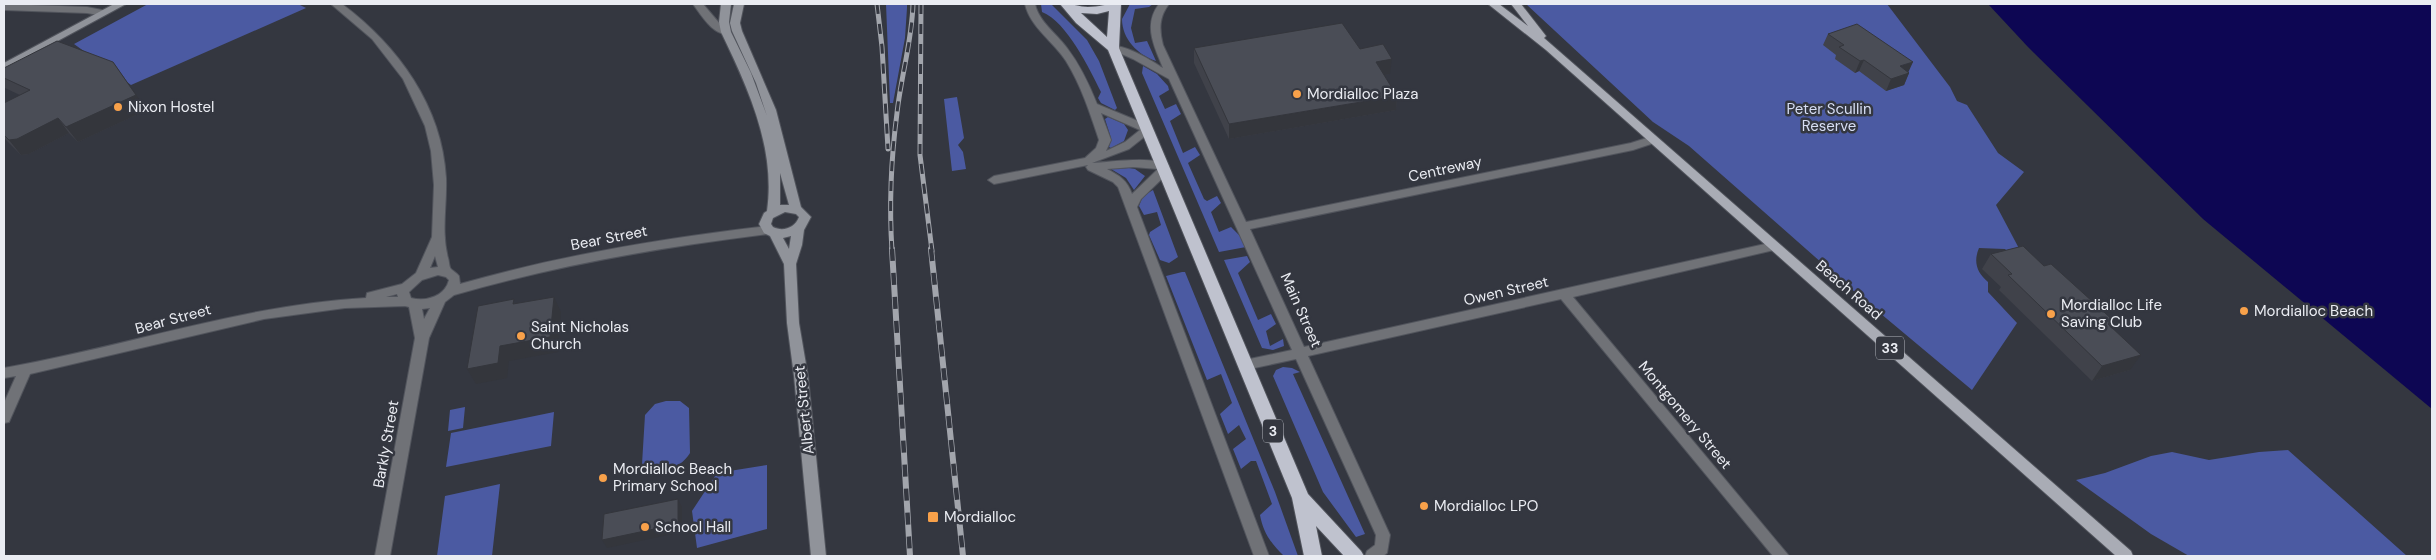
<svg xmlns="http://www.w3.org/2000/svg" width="2436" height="560" font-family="'DM Sans',sans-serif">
<rect width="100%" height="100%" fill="#343740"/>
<path fill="#4b5aa2" d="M148 4H298L306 8 131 85 74 44Z
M886 4H907V8L905 38 893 103H890Z
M1041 4H1051L1087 40 1099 61 1117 108 1115 110 1101 103 1098 98 1101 92C1089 68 1067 22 1042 12Z
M1130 4H1153L1149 7 1135 9 1131 28 1135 43 1147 41 1156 61C1138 55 1122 39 1122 19Z
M1526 4H1887L1950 87 1957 101 1967 105 1998 153 2024 172 1996 205 2023 256 2011 255 2005 249 1979 248C1973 262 1977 273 1988 282V292L2017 323 1972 390 1856 293 1689 146 1653 122Z
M1143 66 1157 74 1168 86 1169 90 1159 96 1165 109 1176 104 1181 114 1170 121 1183 153 1195 147 1200 155 1188 163 1204 199 1207 201 1217 196 1221 203 1211 212 1219 232 1231 227 1241 237 1246 247 1219 252 1142 73Z
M957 97 964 138 958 145 963 152 966 169 952 171 944 99Z
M1108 117 1124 124 1128 130 1124 141 1111 148 1109 147 1111 138 1105 119Z
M1129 168 1135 169 1145 176 1134 190 1126 178 1111 169Z
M1153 190 1178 257 1169 263 1160 260 1149 235 1150 232 1161 225 1157 212 1144 215 1139 206 1143 196Z
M1247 256 1250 262 1238 273 1258 320 1271 314 1276 324 1266 331 1270 346 1283 339 1284 346 1273 350 1262 348 1224 260Z
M1182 272H1185L1275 492 1298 556H1284C1271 544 1263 532 1260 515L1272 504 1256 461H1251L1241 469 1233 449 1246 439 1239 425 1228 434 1220 414 1232 403 1221 374 1207 380 1166 276Z
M1283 367 1292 368 1300 372 1293 374 1365 534 1356 537 1323 492 1273 376 1276 370Z
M666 401H680L689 408 690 453C682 467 654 482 642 464L645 415 655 404Z
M465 407 463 428 448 431 450 410Z
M554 412 551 446 446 467 451 433Z
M2288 450 2407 556H2189L2151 534 2076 480 2105 473 2151 456 2172 452 2209 460 2259 452Z
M767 465V529L697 548 692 511 717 473Z
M500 484 492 556H437L445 496Z"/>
<path fill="#0d0653" d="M1988 4H2432V409L2203 219 2028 47Z"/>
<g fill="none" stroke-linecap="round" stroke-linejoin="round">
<defs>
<path id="street" d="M4 4 87 7 107 11 108 13 103 16 87 13 4 10Z
M331 4H342C398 46 442 106 446 178 447 206 441 231 448 258 449 260 449 267 451 269 453 271 457 273 459 276L460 284C561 255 664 238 768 226L774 230 768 234C662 247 557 265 454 295L445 302 429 338 390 556H375L415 338 409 307 405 306 345 308 264 319 30 374 9 422 4 423V403L16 376 4 378V368C125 347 242 305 366 298L367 293 402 284 416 273 432 237 434 185 431 151 425 126 403 79 372 39ZM435 256 438 267 430 268ZM438 275 446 277 449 280C445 296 427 302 411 298L409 292 422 280ZM397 294 398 297H386ZM430 308 424 319 422 309Z
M693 4H703L720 24 730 30V34C714 37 701 15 693 4Z
M1025 4H1035C1039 22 1056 33 1067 48 1080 65 1089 84 1097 104L1150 126 1153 130 1129 149 1092 163C1108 162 1158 155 1169 166L1168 173 1141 199 1137 207 1269 556H1254L1118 187 1113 182 1088 170 1086 167 1088 165 994 184 988 180 994 176 1085 158 1096 148 1099 140C1090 113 1081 85 1066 61 1054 42 1030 27 1025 4ZM1101 113 1140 130 1125 142 1106 151 1111 140ZM1133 167 1158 169 1132 194C1127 180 1120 176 1107 169Z
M1159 4H1169C1159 17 1159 29 1163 45L1246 222 1631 143 1653 136 1659 140 1657 142 1633 150 1250 229 1304 347 1774 242 1778 243 1780 246 1778 249 1774 250 1573 297 1789 556H1773L1561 299 1308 356 1390 535 1387 553 1383 556H1365L1367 551 1375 545 1376 535 1296 359 1245 370 1240 369 1238 365 1240 361 1245 360 1292 350 1169 79 1133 59 1108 48 1109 46C1124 43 1151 60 1163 68 1154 46 1143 25 1159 4Z"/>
<path id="secondary" d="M114 4H126L4 70V63Z
M721 4H731L729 22 731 32 751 73 767 116 756 83 732 31 730 23 734 4H744L740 23 742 31 776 110 801 207 811 217 804 230 802 245 796 264 799 323 808 376 826 556H811L794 376 787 323 784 264 770 236 764 233 759 224 764 213 767 211C776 148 748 88 721 32L719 22ZM780 173 789 205H780ZM785 212 796 214 799 217C795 228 783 232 773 227L771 224 773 218ZM791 236 789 249 783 238Z"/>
<path id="primary" d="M1488 4H1499L1528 26 1511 4H1521L1546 36 1544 38 2131 551 2133 556H2116L1546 50Z"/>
<path id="highway" d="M1060 4C1070 3 1079 7 1088 7 1100 7 1110 3 1121 4L1119 48 1308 494 1361 551 1364 556H1344L1316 526 1322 556H1304L1292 498 1108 50 1076 23ZM1109 11 1107 37 1081 13 1097 14Z"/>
</defs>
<use href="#street" stroke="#51545c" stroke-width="2"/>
<use href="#secondary" stroke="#51545c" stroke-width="2"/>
<use href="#primary" stroke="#51545c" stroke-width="2"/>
<use href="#highway" stroke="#51545c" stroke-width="2"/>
<use href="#street" fill="#707277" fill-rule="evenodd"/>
<use href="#secondary" fill="#90939a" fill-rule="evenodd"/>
<use href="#primary" fill="#a9acb5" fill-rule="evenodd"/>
<use href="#highway" fill="#bfc2ce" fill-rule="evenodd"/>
<defs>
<path id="rail-far1" d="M877 4 882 47 888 149
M921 4 920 155 932 251
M892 251C889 205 891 159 897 113 901 76 912 41 913 4"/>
<path id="rail" d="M892 249 910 556
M931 249 963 556"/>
</defs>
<use href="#rail-far1" stroke="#a2a5ac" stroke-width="5"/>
<use href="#rail" stroke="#a2a5ac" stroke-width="6"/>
<use href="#rail-far1" stroke="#343740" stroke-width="3" stroke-dasharray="10" stroke-linecap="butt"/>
<use href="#rail" stroke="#343740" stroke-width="4.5" stroke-dasharray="12" stroke-linecap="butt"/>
</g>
<path fill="#40424a" d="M1828 34 1908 72 1909 73 1904 85 1886 91 1859 71 1855 73 1835 59 1836 55 1823 45Z
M1194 48 1390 74 1384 75 1397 96 1396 110 1229 139 1194 63Z
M4 68 147 110 78 142 69 133 29 154 21 155 4 138V103L20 95 5 88 4 86Z
M1991 254 2044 266 2115 322 2112 327 2130 370 2092 381 1999 290 2001 287 1982 269Z"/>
<path fill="#34363c" d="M1392 59 1390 74 1374 77 1376 62Z
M1864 60 1859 71 1855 73 1860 61Z
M113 62 147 110 78 142 66 127Z
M1913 62 1908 73 1900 66Z
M1909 73 1904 85 1886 91 1891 79Z
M1397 96 1396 110 1229 139V124Z
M58 118 69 133 29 154 21 155 9 140Z
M554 297 561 312 558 352 509 361 507 378 476 384 467 369 500 346Z
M2115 322 2105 337 2108 324Z
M2141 355 2130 370 2092 381 2102 366Z
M678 499 682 507V532L607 548 602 540Z"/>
<path fill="#4a4d56" stroke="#34363c" d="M1342 23 1360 49 1383 44 1392 59 1376 62 1397 96 1229 124 1194 48Z
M1857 24 1913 62 1900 66 1909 73 1891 79 1864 60 1860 61 1839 47 1844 45 1828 34Z
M57 41 113 62 136 95 66 127 58 118 17 139 9 140 4 135V103L30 90 4 78V68Z
M2023 246 2044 266 2051 264 2115 322 2108 324 2141 355 2102 366 2008 275 2012 274 1991 254Z
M554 297 550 337 500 346 498 363 467 369 478 306 514 299 513 304Z
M678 499V524L602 540 604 514Z"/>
<g fill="#f8a14a" stroke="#343740" stroke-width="2">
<circle cx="1297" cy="94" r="5"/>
<circle cx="118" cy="107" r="5"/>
<circle cx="2244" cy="311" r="5"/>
<circle cx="2051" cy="314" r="5"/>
<circle cx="521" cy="336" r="5"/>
<circle cx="603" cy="478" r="5"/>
<circle cx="1424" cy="506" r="5"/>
<rect x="927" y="511" width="12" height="12" rx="2.5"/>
<circle cx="645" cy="527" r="5"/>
</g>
<g text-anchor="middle" stroke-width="5" stroke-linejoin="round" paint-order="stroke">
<g fill="#343740" stroke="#b3b6bd" stroke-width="1">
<rect x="1876" y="336.5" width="28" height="23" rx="4"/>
<rect x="1263" y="419.5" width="20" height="23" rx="4"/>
</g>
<g font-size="14" font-weight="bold" fill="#eaecf2">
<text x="1890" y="353">33</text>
<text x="1273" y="436">3</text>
</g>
<g font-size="15" fill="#eaecf2" stroke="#343740" text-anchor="start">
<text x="1307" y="99">Mordialloc Plaza</text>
<text x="128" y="112">Nixon Hostel</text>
<text x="2061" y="310">Mordialloc Life<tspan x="2061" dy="17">Saving Club</tspan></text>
<text x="2254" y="316">Mordialloc Beach</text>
<text x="531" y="332">Saint Nicholas<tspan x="531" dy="17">Church</tspan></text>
<text x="613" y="474">Mordialloc Beach<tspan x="613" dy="17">Primary School</tspan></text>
<text x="1434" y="511">Mordialloc LPO</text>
<text x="944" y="522">Mordialloc</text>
<text x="655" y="532">School Hall</text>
</g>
<g font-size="15" fill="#d7def4" stroke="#343740">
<text x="1829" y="114">Peter Scullin<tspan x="1829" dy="17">Reserve</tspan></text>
</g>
<g font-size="15" fill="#eaecf2" stroke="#343740">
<text transform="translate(1445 169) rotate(-12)" y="5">Centreway</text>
<text transform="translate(609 238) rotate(-11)" y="5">Bear Street</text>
<text transform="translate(1849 290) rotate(41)" y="5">Beach Road</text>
<text transform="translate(1506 291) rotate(-13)" y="5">Owen Street</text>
<text transform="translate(1301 310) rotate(66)" y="5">Main Street</text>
<text transform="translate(173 319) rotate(-15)" y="5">Bear Street</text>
<text transform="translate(804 410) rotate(-96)" y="5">Albert Street</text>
<text transform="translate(1685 415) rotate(50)" y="5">Montgomery Street</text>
<text transform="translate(386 444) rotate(-80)" y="5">Barkly Street</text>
</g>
</g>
<rect width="2436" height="560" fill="none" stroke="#eaecf2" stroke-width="10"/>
</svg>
